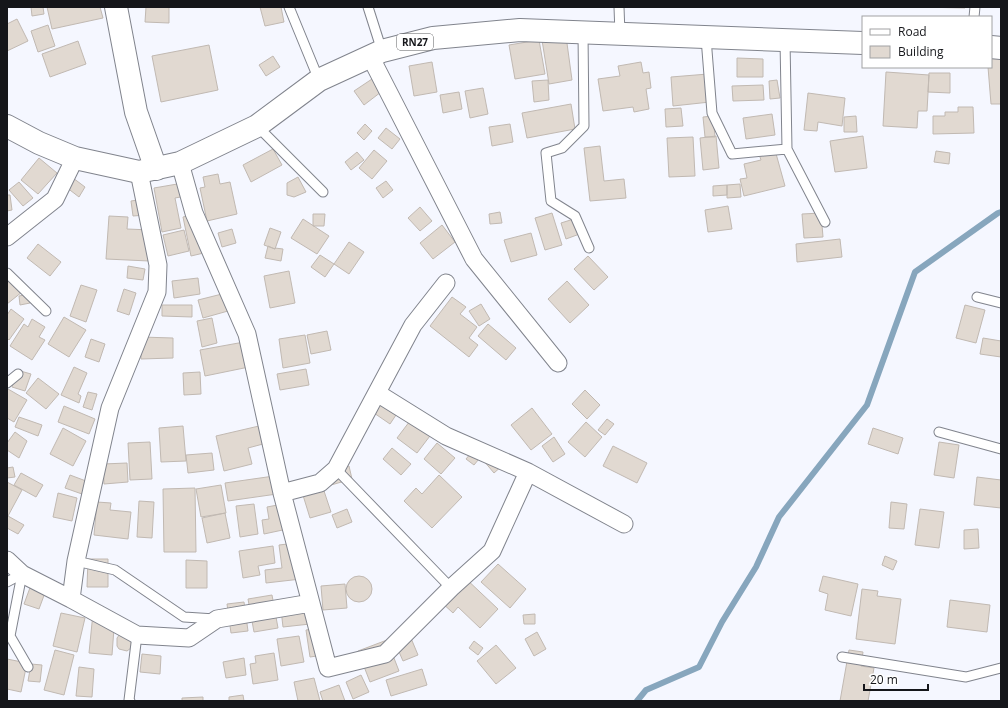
<svg xmlns="http://www.w3.org/2000/svg" width="1008" height="708" font-family="'Open Sans',sans-serif">
<rect width="100%" height="100%" fill="#f5f7ff"/>
<g fill="none" stroke-linecap="round" stroke-linejoin="round">
<path stroke="#87a6bd" stroke-width="6" d="M637 701 646 690 699 667 722 622 756 567 779 517 867 405 915 272 998 213 1001 212"/>
</g>
<path fill="#e1d9d1" stroke="#c1b9b2" d="M31 7H43L44 14 32 16Z
M47 7H100L103 18 52 29Z
M146 7H169V23L145 22Z
M260 7H281L284 22 265 26Z
M919 7H965V8Z
M17 19 28 41 7 51V24Z
M48 25 55 46 38 52 31 31Z
M566 36 572 80 549 84 542 40Z
M539 40 545 74 515 79 509 45Z
M78 41 86 64 50 77 42 54Z
M209 45 218 90 161 102 152 56Z
M273 56 280 67 266 76 259 65Z
M737 58 763 59V77H737Z
M1001 58V104H991L988 67H991V59Z
M432 62 437 92 414 96 409 66Z
M641 62 643 73 649 72 651 88 646 89 649 109 634 112 633 107 603 111 598 79 620 76 618 66Z
M886 72 929 75 927 111H918L917 128 883 126Z
M929 73H950V93L928 92Z
M708 74 710 102 673 106 671 77Z
M372 79 381 92 364 105 354 91Z
M548 80 549 100 534 102 532 81Z
M777 80 780 98 770 99 769 81Z
M763 85 764 100 733 101 732 86Z
M483 88 488 114 470 118 465 91Z
M459 92 462 109 443 113 440 95Z
M808 93 845 98 842 126 818 122 817 131 804 130Z
M571 104 575 129 527 138 522 113Z
M958 107H973L974 133 933 134V116H945V112H958Z
M681 108 683 126 666 127 665 109Z
M772 114 775 135 746 139 743 118Z
M713 116 715 137H705L703 117Z
M856 116 857 132H844V117Z
M365 124 372 131 364 140 357 133Z
M510 124 513 142 492 146 489 127Z
M386 128 400 139 392 149 378 138Z
M716 136 719 168 703 170 700 138Z
M863 136 867 168 835 172 830 141Z
M693 137 695 176 669 177 667 138Z
M600 146 604 181 624 179 626 198 590 201 584 148Z
M273 149 282 165 251 182 243 165Z
M374 150 387 161 372 179 359 168Z
M775 150 785 186 744 196 740 179 747 178 744 164 761 160 759 154Z
M936 151 950 153 949 164 934 162Z
M357 152 364 160 351 170 345 162Z
M39 158 57 173 38 194 21 180Z
M218 174 220 184 230 182 237 214 207 221 200 188 205 187 203 177Z
M298 177 306 192 294 197 287 195V183Z
M73 178 85 187 79 197 66 187Z
M386 181 393 190 383 198 376 188Z
M19 182 33 198 23 206 9 190Z
M183 183 186 196 175 198 181 228 162 232 154 188Z
M740 184 741 197 727 198V185Z
M727 185V195L713 196V186Z
M7 195H10L12 210 7 211Z
M144 199 146 215 133 216 131 201Z
M728 206 732 229 708 232 705 210Z
M420 207 432 221 420 231 408 218Z
M500 212 502 223 490 224 489 214Z
M200 213 208 252 191 256 183 217Z
M552 213 562 245 545 250 535 218Z
M821 213 823 237 804 238 802 214Z
M313 214H325L324 226H313Z
M109 216 128 217 127 229 151 230 149 261 106 259Z
M580 217 585 232 566 239 561 223Z
M303 219 329 236 317 254 291 238Z
M442 225 455 242 433 259 420 243Z
M270 228 281 232 275 249 264 245Z
M232 229 236 243 222 247 218 233Z
M184 230 189 251 168 256 163 235Z
M531 233 537 255 511 262 504 240Z
M840 239 842 257 797 262 796 244Z
M349 242 364 252 349 274 334 264Z
M38 244 61 262 50 276 27 258Z
M268 246 275 249V248L283 249 281 261 265 258Z
M320 255 334 264 325 277 311 267Z
M588 256 608 277 594 290 574 269Z
M128 266 145 269 143 280 127 278Z
M289 271 295 303 270 308 264 276Z
M198 278 200 294 174 298 172 281Z
M7 279 22 292 7 304Z
M567 281 589 305 570 323 548 299Z
M81 285 97 290 86 322 70 316Z
M124 289 136 293 129 315 117 311Z
M29 294 30 303 20 305 19 296Z
M222 294 228 311 203 318 198 300Z
M452 297 466 307 460 314 477 327 469 338 478 345 469 357 430 326Z
M481 304 490 319 479 326 469 311Z
M162 305H192V317L162 316Z
M965 305 985 310 976 343 956 338Z
M11 309 24 319 9 340 7 338V315Z
M64 317 86 330 69 357 48 344Z
M212 318 217 343 202 347 197 321Z
M32 319 45 327 39 337 45 340 32 360 10 346 24 324 28 327Z
M488 324 516 348 506 360 478 336Z
M327 331 331 350 311 354 307 335Z
M305 335 310 363 283 368 279 339Z
M141 337 173 338V358L141 359Z
M983 338 1001 341V357L980 354Z
M91 339 105 344 99 362 85 357Z
M244 342 249 367 205 376 200 350Z
M74 367 87 373 78 394 81 396 79 403 61 395Z
M306 369 309 385 280 390 277 374Z
M17 370 31 374 25 391 12 387Z
M200 372 201 394 184 395 183 373Z
M38 378 59 394 46 409 26 393Z
M8 389 27 400 14 422 7 418V391Z
M585 390 600 405 587 419 572 404Z
M88 392 97 394 92 410 83 407Z
M384 398 400 409 390 424 374 413Z
M64 406 95 419 89 434 58 422Z
M532 408 552 434 531 450 511 425Z
M416 413 436 428 417 453 397 438Z
M19 417 42 425 38 436 15 427Z
M607 419 614 424 605 435 598 430Z
M586 422 602 437 585 457 568 442Z
M183 426 186 461 161 462 159 428Z
M259 426 263 444 248 448 252 464 224 471 216 436Z
M63 428 86 441 73 466 50 454Z
M873 428 903 438 898 454 868 444Z
M15 432 27 441 19 458 7 450V443Z
M554 437 565 454 553 462 542 446Z
M150 442 152 479 130 480 128 443Z
M939 442 959 445 954 478 934 475Z
M437 443 455 458 441 474 424 459Z
M613 446 647 463 637 483 603 466Z
M392 448 411 464 401 475 383 459Z
M475 448 483 454 474 465 466 459Z
M212 453 214 470 188 473 186 455Z
M483 460 503 465 494 473Z
M127 463 128 482 104 484 103 464Z
M349 466 352 479 331 485 327 472Z
M13 467 15 477 7 478V468Z
M21 473 43 485 36 497 14 485Z
M70 475 86 481 82 494 65 488Z
M439 475 462 497 432 528 404 501 416 488 422 494Z
M274 476 277 494 228 501 225 483Z
M977 477 1001 480V508L974 505Z
M7 482 22 490 8 516 24 525 18 534 7 528Z
M221 485 226 513 201 517 196 489Z
M322 485 331 512 310 518 302 492Z
M195 488 196 552H164L163 489Z
M58 493 77 498 72 521 53 517Z
M139 501 154 502 152 538 137 537Z
M97 502 111 503 110 510 131 512 128 539 94 535Z
M891 502 907 504 904 529 889 528Z
M288 503 292 528 264 534 262 520 269 519 267 507Z
M254 504 258 534 240 537 236 506Z
M347 509 352 522 337 528 332 515Z
M920 509 944 512 939 548 915 545Z
M225 513 230 538 207 543 202 518Z
M978 529 979 548 964 549V530Z
M296 543 301 579 266 583 265 570 282 568 279 545Z
M273 546 275 563 258 566 260 575 243 578 239 551Z
M885 556 897 561 893 570 882 565Z
M88 559H108V587H87Z
M186 560 207 561V588H186Z
M498 564 526 589 510 608 481 582Z
M463 576 498 609 480 628 458 607 453 613 440 601Z
M823 576 858 584 851 616 825 610 828 594 819 591Z
M346 589a13 13 0 1 1 26 0a13 13 0 1 1-26 0Z
M345 584 347 608 323 610 321 586Z
M31 585 46 590 39 609 24 604Z
M862 589 878 591 877 596 901 599 895 644 856 639Z
M272 595 278 628 254 632 248 599Z
M308 598 310 624 283 627 280 601Z
M950 600 990 605 987 632 947 627Z
M244 602 248 631 231 633 227 604Z
M61 613 85 618 77 652 53 646Z
M93 613 115 615 112 655 89 653Z
M535 614V624H524L523 615Z
M320 628 324 655 310 657 306 630Z
M408 631 418 655 403 661 393 638Z
M537 632 546 649 534 656 525 639Z
M120 634 133 639V644L131 648 127 651 119 649 117 646V638Z
M299 636 304 662 281 666 277 639Z
M387 640 399 671 370 682 358 651Z
M474 641 483 648 478 655 469 648Z
M496 645 516 668 496 684 477 661Z
M55 650 74 655 64 695 44 690Z
M849 650 863 652 861 666 874 668 868 701H840Z
M274 653 278 680 253 684 250 664 256 663 255 656Z
M142 654 161 656 160 674 140 672Z
M244 658 246 675 226 678 223 662Z
M7 659 27 663 21 692 7 689Z
M31 664 42 665 40 682 28 681Z
M79 667 94 669 92 697 76 696Z
M422 669 427 685 391 696 386 680Z
M361 675 369 692 353 699 346 682Z
M314 678 320 701H298L294 682Z
M339 685 345 701H323L320 692Z
M243 695 244 701H229V697Z
M203 697V701H182V698Z"/>
<g fill="none" stroke-linecap="round" stroke-linejoin="round">
<defs>
<path id="lane" d="M289 7 319 80
M368 7 382 51
M619 7 620 34
M974 17 975 7
M583 33 584 126 562 148 546 153 551 201 575 216 589 248
M706 38 712 113 732 154 787 149
M785 41 787 149 825 222
M257 126 323 192
M7 273 46 311
M977 297 1001 303
M7 383 18 374
M939 432 1001 449
M336 469 451 588
M76 561 115 570 184 617 215 619
M22 574 10 636 28 667
M7 582 22 574
M842 657 966 677 1001 668
M130 701 129 700 137 635"/>
<path id="street" d="M370 56 474 259 558 363
M180 163 194 213 247 334 282 493 328 668 385 654 451 588 492 551 528 472
M7 237 55 199 75 158
M377 393 446 436 528 472 624 524
M282 493 320 483 336 469 413 325 446 283
M7 560 22 574 71 599 137 635 189 638 217 619 311 603
M71 599 76 561 110 408 157 292 158 265 139 172"/>
<path id="secondary" d="M116 7 136 112 156 169"/>
<path id="primary" d="M991 47 1001 48
M7 126 39 143 75 158 139 172 180 163 257 126 319 80 382 51 433 38 520 30 863 43"/>
</defs>
<use href="#lane" stroke="#81848d" stroke-width="11"/>
<use href="#street" stroke="#81848d" stroke-width="19"/>
<use href="#secondary" stroke="#81848d" stroke-width="24"/>
<use href="#primary" stroke="#81848d" stroke-width="24"/>
<use href="#lane" stroke="#fff" stroke-width="9"/>
<use href="#street" stroke="#fff" stroke-width="17"/>
<use href="#secondary" stroke="#fff" stroke-width="22"/>
<use href="#primary" stroke="#fff" stroke-width="22"/>
</g>
<g text-anchor="middle" stroke-width="4" stroke-linejoin="round" paint-order="stroke">
<rect fill="#fff" stroke="#5b5c5f" stroke-width="1" x="397" y="34" width="36" height="16" rx="3"/>
<g font-size="10" font-weight="bold" fill="#15161a">
<text x="415" y="46">RN27</text>
</g>
</g>
<rect width="1008" height="708" fill="none" stroke="#15161a" stroke-width="16"/>
<rect x="862" y="16" width="130" height="52" fill="#ffffff" stroke="#a1a2a3"/>
<rect x="870" y="29" width="20" height="6" fill="#ffffff" stroke="#a1a2a3"/>
<text x="898" y="36" font-size="12" fill="#15161a">Road</text>
<rect x="870" y="46" width="20" height="12" fill="#e1d9d1" stroke="#a1a2a3"/>
<text x="898" y="56" font-size="12" fill="#15161a">Building</text>
<path d="M864 684v6h64v-6" fill="none" stroke="#15161a" stroke-width="2"/>
<text x="870" y="684" font-size="12" fill="#15161a" stroke="#ffffff" stroke-width="3" paint-order="stroke">20 m</text>
</svg>
